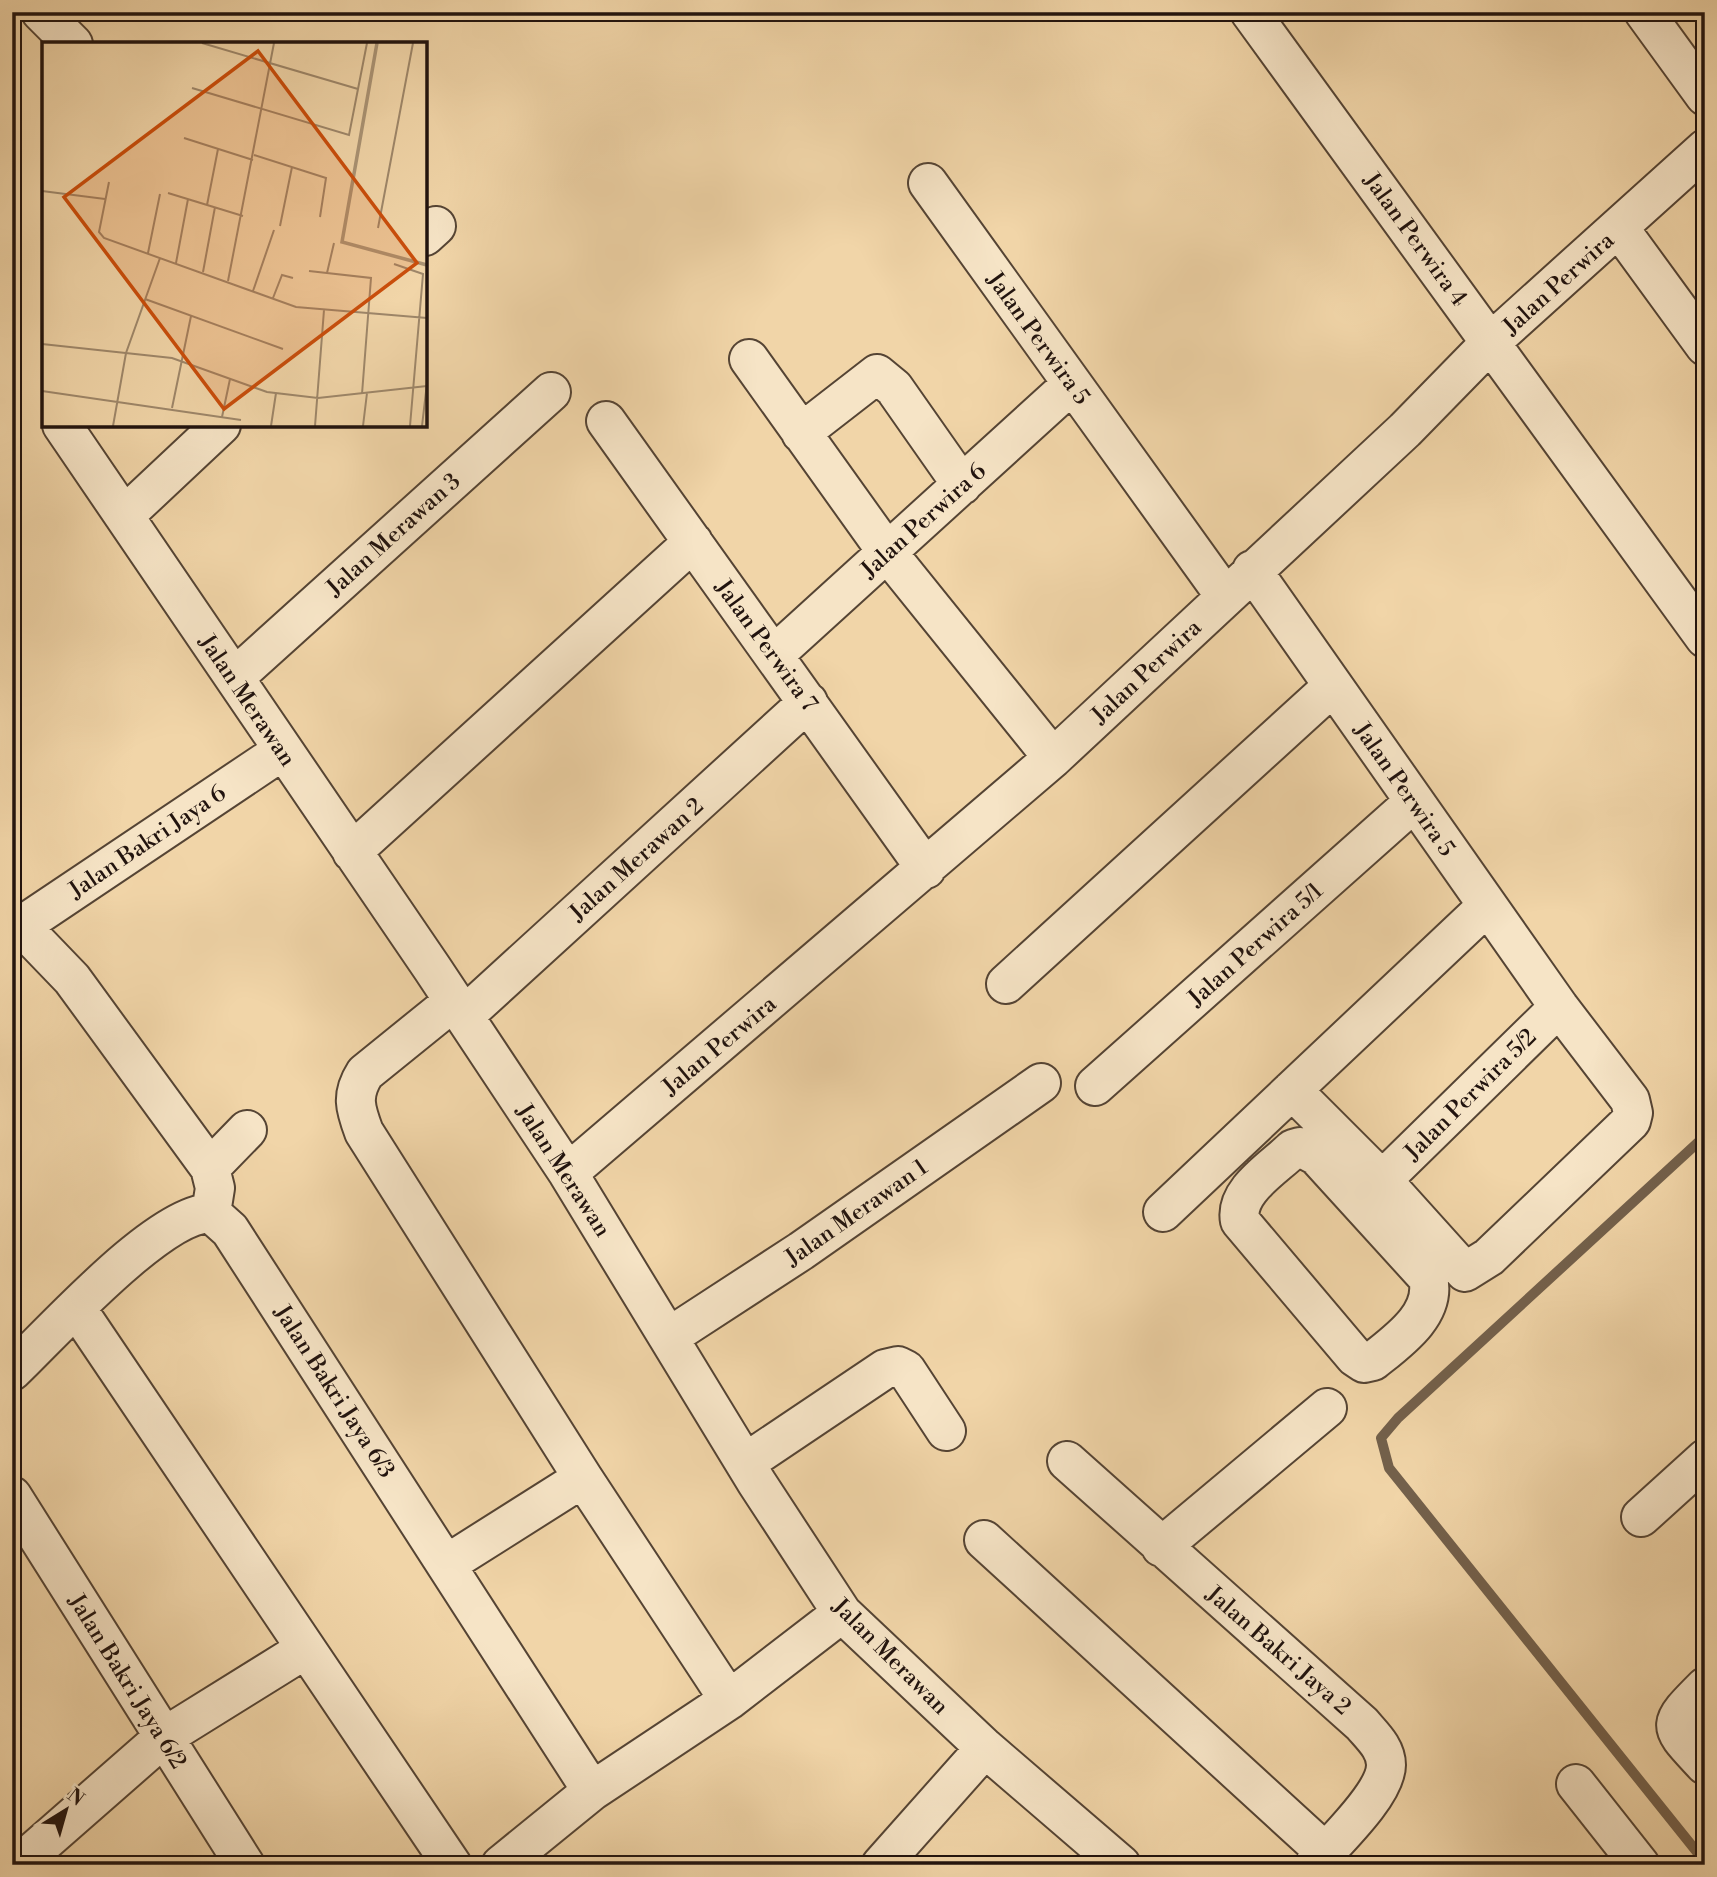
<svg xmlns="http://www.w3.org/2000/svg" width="1717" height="1877" font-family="'Libre Bodoni',serif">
<rect width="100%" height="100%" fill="#f1d5a8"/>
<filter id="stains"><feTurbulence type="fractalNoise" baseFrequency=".00286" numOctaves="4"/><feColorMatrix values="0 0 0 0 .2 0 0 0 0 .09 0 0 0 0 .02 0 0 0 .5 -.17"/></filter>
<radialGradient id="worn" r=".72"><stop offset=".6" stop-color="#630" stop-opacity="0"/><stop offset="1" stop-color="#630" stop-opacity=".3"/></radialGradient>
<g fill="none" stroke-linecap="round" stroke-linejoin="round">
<path stroke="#73604b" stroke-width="10" d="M1705 1136 1398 1418 1381 1438 1389 1468 1705 1862"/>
<defs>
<path id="minor" d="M41 12 73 44
M1250 12 1705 638
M1644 12 1705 96
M928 183 1225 596
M1619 228 1705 346
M425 236 436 226
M749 359 887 552 1053 758
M606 421 926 869
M62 425 432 968 568 1173 757 1483 842 1613 985 1748 1121 1865
M801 433 877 374 894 388 962 485
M124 516 221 425
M1252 570 1559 1007 1630 1100 1633 1113 1631 1121 1489 1257 1465 1272 1383 1181 1292 1090
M774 655 1072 384
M235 677 551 392
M352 852 693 542
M21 926 72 979 210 1168 215 1188 211 1213
M12 932 282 751
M1006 984 1333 686
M454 1001 365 1073C351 1095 355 1108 364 1132L583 1478 729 1700
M464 1016 808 702
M1095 1086 1414 802
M1300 1147 1317 1156 1428 1278C1437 1314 1398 1341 1373 1361L1364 1363 1355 1357 1240 1221C1234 1191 1274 1168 1293 1149Z
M210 1168 247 1130
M568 1173 1053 758 1405 430 1491 342 1705 149
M1365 1197 1559 1007
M1163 1212 1487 906
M77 1309 452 1865
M669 1337 801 1251 1041 1083
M12 1371C52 1333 159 1213 211 1213L230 1230 592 1791
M1067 1461 1362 1724C1372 1736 1386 1748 1386 1765 1386 1794 1333 1843 1314 1865
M745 1463 885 1369 898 1366 906 1370 946 1431
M12 1496 245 1865
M1641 1517 1705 1459
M984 1540 1325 1852
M1161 1547 1327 1408
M447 1564 583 1478
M1705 1687C1665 1727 1668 1725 1705 1765
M1576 1784 1640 1865
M18 1865 164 1737 304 1650
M501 1865 592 1791 729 1700 842 1613
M881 1865 985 1748"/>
</defs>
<use href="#minor" stroke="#554434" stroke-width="42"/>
<use href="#minor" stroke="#f6e4c6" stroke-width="38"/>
</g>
<g text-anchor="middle" stroke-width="5" stroke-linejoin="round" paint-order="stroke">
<g font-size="23" fill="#21130e" stroke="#f6e4c6">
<text transform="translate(1416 239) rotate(54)" y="8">Jalan Perwira 4</text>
<text transform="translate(1558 283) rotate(-42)" y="8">Jalan Perwira</text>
<text transform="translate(1039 338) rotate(54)" y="8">Jalan Perwira 5</text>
<text transform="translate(923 520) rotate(-42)" y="8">Jalan Perwira 6</text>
<text transform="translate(393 534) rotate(-42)" y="8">Jalan Merawan 3</text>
<text transform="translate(767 645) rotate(54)" y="8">Jalan Perwira 7</text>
<text transform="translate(1146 671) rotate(-43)" y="8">Jalan Perwira</text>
<text transform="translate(248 700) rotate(56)" y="8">Jalan Merawan</text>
<text transform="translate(1405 789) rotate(55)" y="8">Jalan Perwira 5</text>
<text transform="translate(147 841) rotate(-34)" y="8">Jalan Bakri Jaya 6</text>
<text transform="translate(636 859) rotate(-42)" y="8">Jalan Merawan 2</text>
<text transform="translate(1255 944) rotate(-42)" y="8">Jalan Perwira 5/1</text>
<text transform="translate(719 1045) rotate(-40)" y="8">Jalan Perwira</text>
<text transform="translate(1470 1094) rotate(-45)" y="8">Jalan Perwira 5/2</text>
<text transform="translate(564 1170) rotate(57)" y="8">Jalan Merawan</text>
<text transform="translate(856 1212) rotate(-35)" y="8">Jalan Merawan 1</text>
<text transform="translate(335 1391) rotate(57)" y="8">Jalan Bakri Jaya 6/3</text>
<text transform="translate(1279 1650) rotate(41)" y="8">Jalan Bakri Jaya 2</text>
<text transform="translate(891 1656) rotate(45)" y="8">Jalan Merawan</text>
<text transform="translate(128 1681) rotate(58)" y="8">Jalan Bakri Jaya 6/2</text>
</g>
</g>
<g transform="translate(42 42)">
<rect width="385" height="385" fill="#f1d5a8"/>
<path fill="none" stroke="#aa9374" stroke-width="3.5" d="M335 1 300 200 385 223"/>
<path fill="none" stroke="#9e876a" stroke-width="2" d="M160 1 316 47M150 46 307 93 325 1M142 96 211 118M212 113 284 136 278 175M67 140 57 190 62 196 254 265 385 276M0 149 63 157M126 151 201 174M165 163 176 107M238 184 250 125M336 186 371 1M106 211 118 152M134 221 146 157M352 222 381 232 368 384M267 229 329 236 320 352M161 230 173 165M285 231 292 201M186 239 232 1M211 249 232 188M231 256 240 233 251 236M103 257 241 307M0 302 130 316 225 350 276 356 385 344M0 349 199 378M130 366 149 274M180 375 188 337M71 384 84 311 118 216M229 384 234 351M273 384 282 268M321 384 325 351M380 384 385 341"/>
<path fill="#ca4e0c" fill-opacity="0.15" stroke="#ca4e0c" stroke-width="3.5" d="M216 9 375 221 182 367 22 155Z"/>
<rect width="385" height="385" fill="none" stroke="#21130e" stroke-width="3.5"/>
</g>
<rect width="1717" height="1877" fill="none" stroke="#f1d5a8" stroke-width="42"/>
<rect x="14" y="14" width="1689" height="1849" fill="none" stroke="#21130e" stroke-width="3.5"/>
<rect x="21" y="21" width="1675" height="1835" fill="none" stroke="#21130e" stroke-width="2"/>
<g transform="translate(66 1810) rotate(37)" stroke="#f6e4c6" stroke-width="5" paint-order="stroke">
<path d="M0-5L12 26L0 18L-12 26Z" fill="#21130e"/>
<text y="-10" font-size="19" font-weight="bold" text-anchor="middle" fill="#21130e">N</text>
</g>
<rect width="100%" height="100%" filter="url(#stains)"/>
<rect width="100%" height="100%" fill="url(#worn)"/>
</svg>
